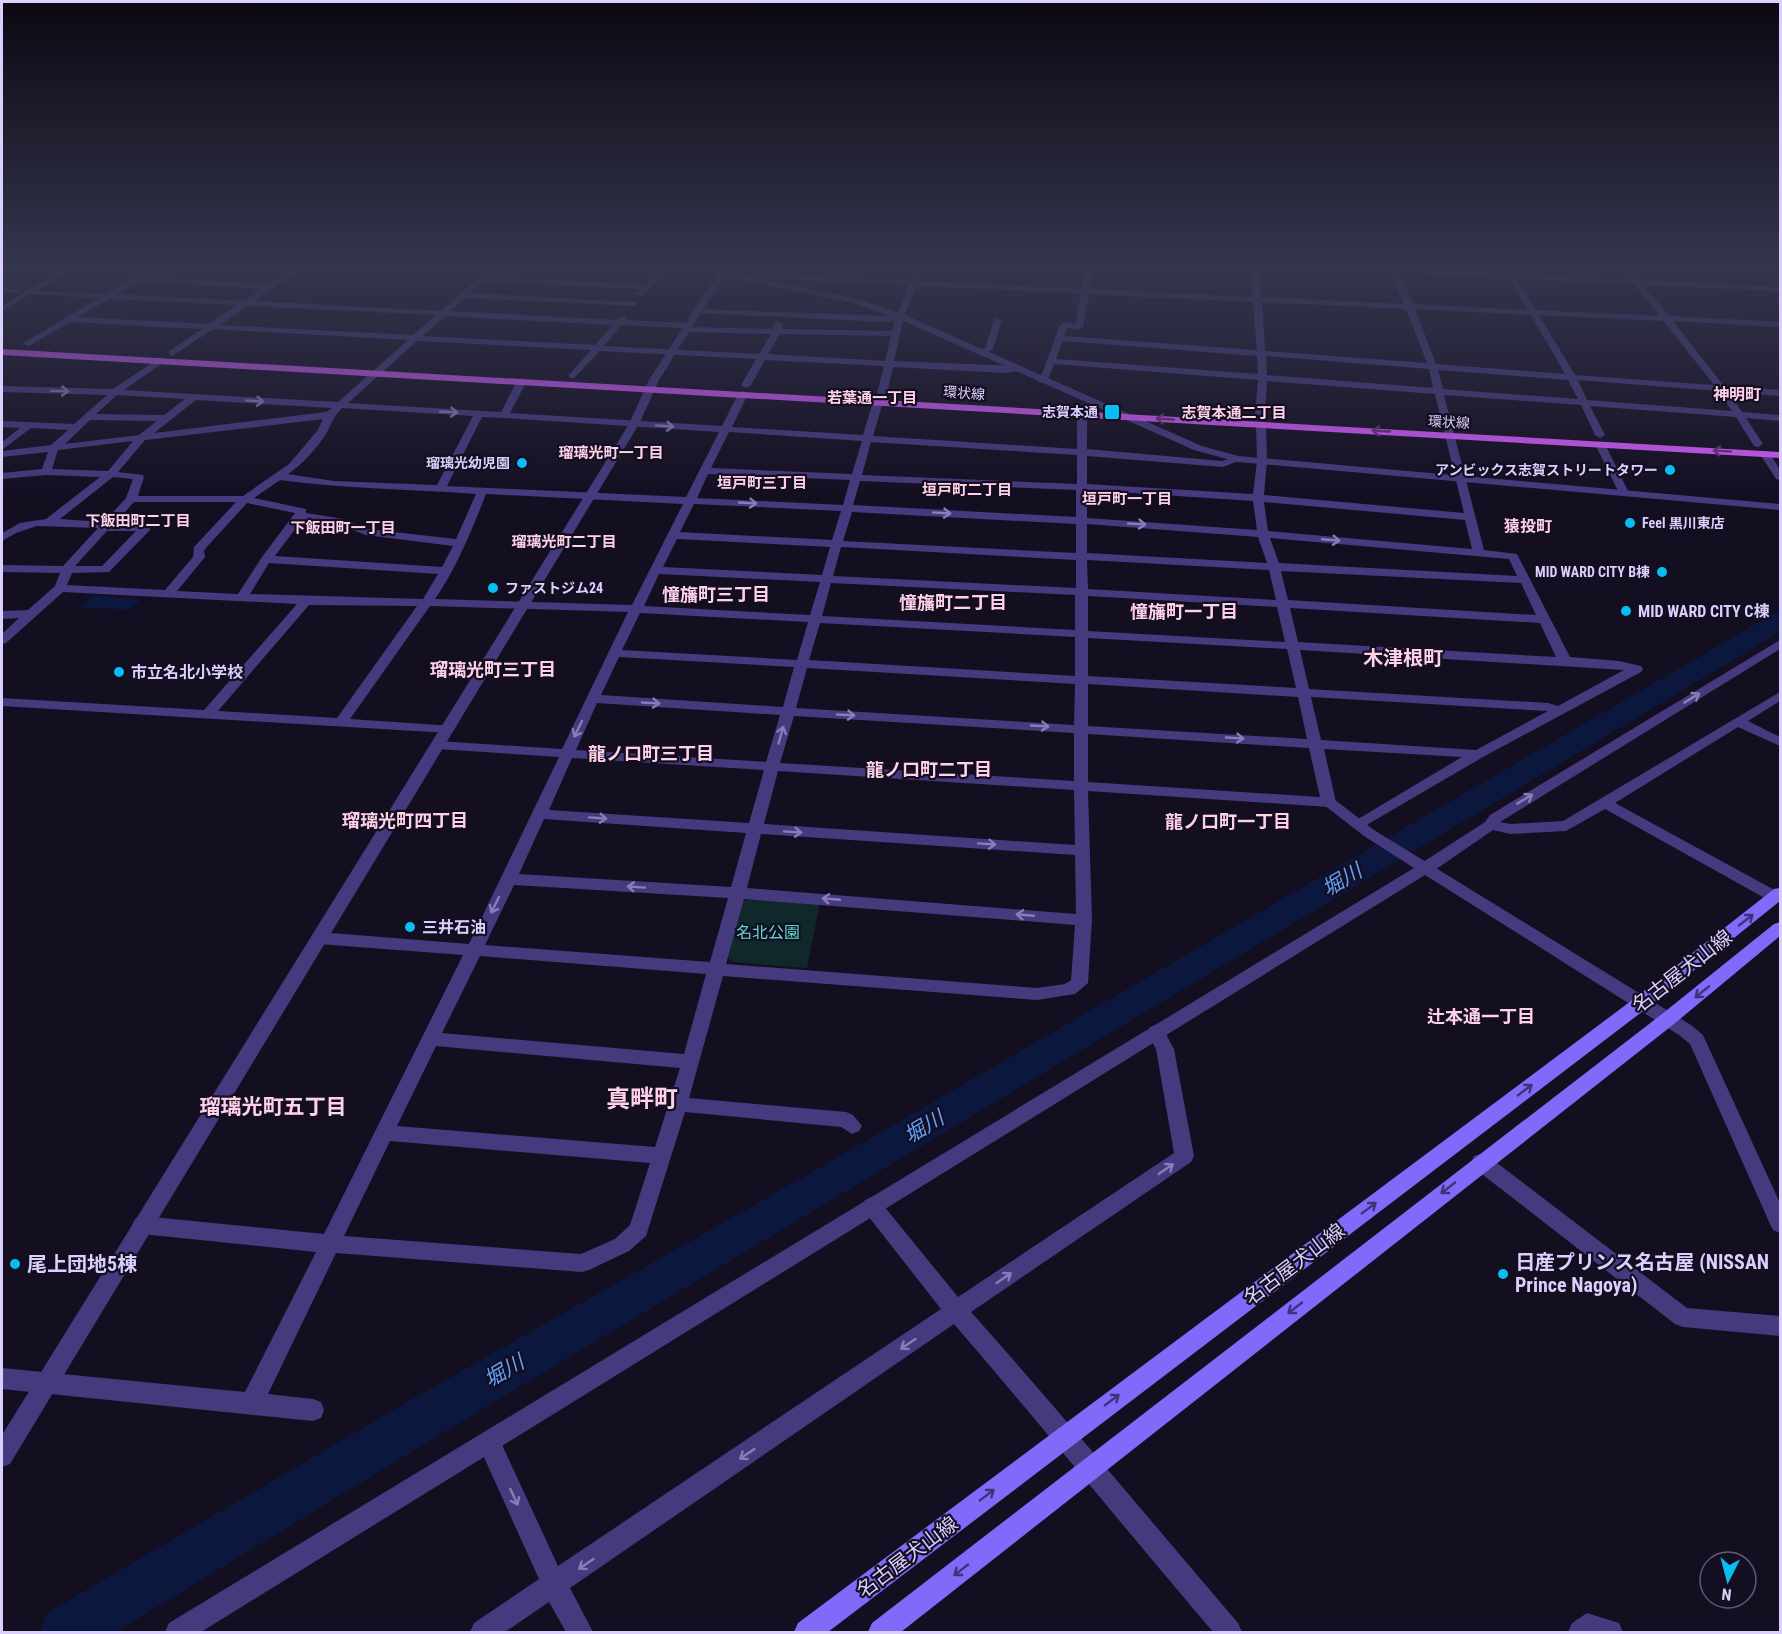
<svg xmlns="http://www.w3.org/2000/svg" width="1782" height="1634" font-family="'Roboto Condensed','Noto Sans JP',sans-serif">
<rect width="100%" height="100%" fill="#140e21"/>
<path fill="#11282b" d="M750 899 820 903 807 968 732 962 724 954 740 902Z"/>
<path fill="#0b173d" d="M92 596 141 599 130 610 80 607Z"/>
<g fill="none" stroke-linecap="round" stroke-linejoin="round">
<path fill="#0b173d" fill-rule="evenodd" d="M1780 613V632L446 1431 116 1632H39L47 1613 412 1399 807 1175 1771 615Z"/>
<path fill="#453a7e" fill-rule="evenodd" d="M153 266H163L146 277 268 284 288 272 242 266H305L254 301 441 311 491 266H500L488 277 646 285 658 272 584 266 697 267 701 269 700 271 666 272 641 296 637 294 641 289 483 281 470 293 636 302V306H633L465 298 450 311 617 320 623 316 627 318 625 320 687 323 691 327 773 329 775 322 778 321 782 324V329L892 331 895 320 888 322 696 313 692 311 696 309 888 316 897 314 909 285 763 278 742 280 738 278 763 274 911 281 917 266H925L919 281 1082 289 1086 266H1094L1090 289 1253 297 1251 266H1259L1261 297 1404 304 1391 273 1293 266H1396L1397 268 1506 274 1504 271 1508 269 1514 274 1630 280 1619 266H1627L1639 280 1780 287V291L1643 285 1669 316 1780 322V327L1673 321 1724 386 1780 390V396L1728 392 1742 412 1780 415V421L1746 418 1763 444 1758 447 1754 446 1736 417 1590 406 1605 435 1600 438 1595 435 1581 405 1444 395 1484 550 1517 554 1570 657 1619 661 1641 666 1643 669 1641 672 1483 757 1358 830 1350 825 1353 822 1462 757 1324 749 1336 802 1329 807 1088 791 1092 920 1088 983 1075 994 1037 1000 723 976 689 1098 846 1112 853 1115 862 1126 859 1131 852 1134 841 1127 685 1112 646 1236 629 1251 589 1270 582 1272 336 1253 268 1394 313 1399 321 1402 324 1410 321 1418 313 1421 2 1389V1368L245 1392 316 1252 142 1234 135 1231 132 1225 135 1219 142 1216 324 1234 463 955 319 944 313 942 311 938 313 934 319 932 469 944 559 757 438 749 431 745 438 741 562 749 628 612 430 606 350 719 453 726 455 729 448 733 2 706V698L204 710 297 604 63 592 6 643 2 644V634L19 618 2 619V611L28 610 55 586 60 573 2 572V565L63 566 98 528 37 526 16 533 2 541V533L20 523 46 519 100 477 46 475 2 479V473L42 469 48 452 2 457V451L51 445 68 430 31 428 2 450V442L20 428 2 427V421L74 424 107 395 2 392V386L113 389 161 357 165 360 164 362 124 390 338 402 408 340 213 329 172 356 169 355V351L202 329 70 322 29 346 22 344 99 298 30 294H27V290L106 294ZM1399 273 1509 278 1528 310 1413 304ZM1517 279 1634 284 1660 316 1536 310ZM138 281 262 289 244 301 117 294ZM917 286 1081 293 1075 324 1064 322 1060 325 1042 374 1036 380 1041 383 1049 377 1054 364 1258 380 1255 414 1260 417 1265 414 1267 381 1435 394 1464 513 1264 495 1267 461 1266 424 1261 421 1256 424 1257 461 1253 494 1087 484V456L1223 467 1243 459 1238 456 1222 461 1087 449V414L1082 411 1077 414V449L873 436 883 402 878 399 873 402 863 435 732 427 748 394 743 391 738 394 722 426 510 413 527 381 522 378 517 381 501 412 348 403 417 341 591 350 568 376 573 379 600 351 756 359 741 385 746 388 751 385 765 360 884 366 877 393 882 396 887 393 893 367 1004 373 1020 371 1022 369 1017 366 894 361 904 316ZM1089 294 1253 302 1257 350 1064 336 1067 328 1079 330 1083 327ZM109 299 237 305 209 324 78 317ZM1262 302 1406 309 1427 363 1265 351ZM248 306 436 315 413 335 220 325ZM1415 309 1531 315 1565 374 1436 364ZM1539 315 1664 321 1714 385 1575 375ZM445 316 613 325 595 345 423 336ZM621 325 682 328 686 332 771 334 759 354 604 346ZM780 334 891 336 885 361 768 354ZM1063 341 1257 356 1258 374 1056 359ZM1266 356 1429 369 1433 388 1267 375ZM1438 370 1568 380 1578 399 1443 389ZM1578 380 1718 391 1732 411 1587 400ZM117 395 185 399 164 415 96 414ZM196 400 332 408 326 412 154 433ZM342 408 473 416 437 485 334 481 288 474C302 465 318 447 327 432 332 423 334 416 342 408ZM482 417 504 418 719 432 686 497 447 486ZM323 419 317 431 289 464 243 496H138L144 477 143 475 118 472 145 440ZM90 420 157 421 139 435 65 444ZM729 432 862 441 852 474 711 468ZM133 441 108 471 52 469 58 450ZM871 442 1077 455V484L862 475ZM708 474 850 480 843 505 697 498ZM113 477 133 479 126 498 104 522 60 519ZM280 480C345 489 410 489 476 494L456 539 367 529 344 519 306 513V509L254 498ZM860 481 1076 490V517L853 505ZM1087 490 1253 501 1257 530 1087 518ZM486 494 683 504 632 605 435 599C457 567 472 530 486 494ZM134 502H236L194 547 193 557 165 590 67 585 72 573 109 572 150 530V526L146 525H113ZM1264 502 1465 520 1472 549 1268 531ZM247 503 295 513 262 557 238 594 177 591 205 557 204 550ZM694 504 841 511 832 540 680 532ZM852 512 1076 524V553L843 541ZM302 520 337 524 366 535 453 546 442 567 275 556ZM1087 524 1258 537 1267 563 1087 553ZM107 531H136L102 566H75ZM1270 538 1509 559 1517 576 1279 563ZM677 539 830 547 822 575 663 567ZM841 547 1076 560V588L833 576ZM1087 560 1269 570 1276 600 1088 589ZM269 563 438 574 423 599 250 594ZM1281 571 1521 583 1536 615 1288 600ZM659 574 820 582 810 615 644 606ZM831 583 1075 595V630L822 616ZM1088 596 1277 607 1285 642 1088 631ZM309 605 417 606 337 718 218 711ZM1290 608 1540 623 1556 657 1298 642ZM640 613 808 622 797 660 622 650ZM820 623 1075 637V676L809 660ZM1088 638 1287 649 1296 688 1088 676ZM1300 650 1624 670 1558 706 1548 703 1309 689ZM619 657 794 667 783 707 601 695ZM807 668 1075 684 1074 725 796 708ZM1088 684 1298 697 1307 739 1088 726ZM1311 697 1547 711H1548L1476 750 1321 740ZM597 703 780 715 766 762 576 750ZM794 716 1074 733V781L780 763ZM1088 734 1309 748 1320 797 1088 782ZM572 758 764 770 749 823 549 810ZM778 771 1074 790 1075 845 764 824ZM544 819 746 833 731 887 519 874ZM761 834 1075 855 1076 914 747 888ZM514 885 728 898 710 962 485 945ZM744 899 1075 925 1071 980 1065 984 1037 988 726 964ZM480 956 706 974 684 1054 442 1033ZM436 1046 680 1068 655 1147 397 1126ZM390 1141 650 1163 630 1225 615 1239 581 1254 344 1236Z
M2 288 24 291 20 293 2 292Z
M995 318 1002 320 993 349 984 355H978V351L985 348Z
M1596 442 1605 444 1629 493 1628 495H1620L1619 493 1595 444Z
M1765 451 1769 452 1780 470V480L1776 479 1760 454Z
M1780 640V649L1500 822 1510 824 1563 821 1780 692V701L1748 721 1780 737V746L1738 727 1615 803 1780 893V901H1770L1605 809 1566 831 1510 834 1493 830 1432 872H1420L1418 868 1420 864 1485 822 1490 815Z
M1156 1025 1162 1027 1174 1049 1194 1156 1191 1162 971 1312C1062 1414 1149 1519 1238 1623L1242 1632H1213C1126 1530 1042 1426 954 1324L570 1588 593 1632H566L549 1602 505 1632H470L474 1623 539 1579 478 1444 482 1436 490 1433 498 1436 558 1566 941 1309 865 1212 862 1206 865 1200 872 1197 879 1200 958 1297 1174 1153 1156 1049 1147 1032 1150 1027Z
M1481 1154 1488 1156 1687 1308 1780 1316V1336L1683 1327 1675 1324 1474 1168 1471 1162 1474 1156Z
M1587 1613 1619 1623 1623 1632H1568L1572 1623Z"/>
<path fill="#453a7e" fill-rule="evenodd" d="M68 266H78L2 311V306Z
M680 266H697L720 271 723 266H731L727 272 852 298 903 314 1202 446 1238 456 1780 504V510L1238 462 1194 450 897 318 850 302 724 276 659 380 639 424 10 1464 2 1467V1435L629 424 649 380 717 275Z
M1329 797 1334 799 1374 830 1691 1025 1703 1035 1780 1203V1233L1773 1230 1770 1224 1690 1044 1679 1035 1425 875 201 1632H165L169 1623 1414 868 1364 836 1324 805 1322 802Z"/>
<path fill="#7f6afa" fill-rule="evenodd" d="M1780 888V901L1647 1008 828 1632H794L798 1623 1635 998 1774 889Z
M1780 922V936L1674 1024 901 1632H868L872 1623 1662 1014 1774 924Z"/>
<path fill="#d25afa" fill-rule="evenodd" d="M2 349 1780 452V458L2 355Z"/>
</g>
<defs><path id="oneway-shaft" d="M-6 0H5M1.5-3L5.5 0L1.5 3" fill="none" stroke-width="1.6" stroke-linecap="round" stroke-linejoin="round" transform="scale(1.5)"/></defs>
<g stroke="#887db7">
<use href="#oneway-shaft" transform="translate(60 391) rotate(1)"/>
<use href="#oneway-shaft" transform="translate(255 401) rotate(4)"/>
<use href="#oneway-shaft" transform="translate(449 412) rotate(3)"/>
<use href="#oneway-shaft" transform="translate(665 426) rotate(4)"/>
<use href="#oneway-shaft" transform="translate(748 503) rotate(3)"/>
<use href="#oneway-shaft" transform="translate(942 513) rotate(3)"/>
<use href="#oneway-shaft" transform="translate(1137 524) rotate(3)"/>
<use href="#oneway-shaft" transform="translate(1331 540) rotate(5)"/>
<use href="#oneway-shaft" transform="translate(1692 698) rotate(-31)"/>
<use href="#oneway-shaft" transform="translate(651 703) rotate(3)"/>
<use href="#oneway-shaft" transform="translate(846 715) rotate(3)"/>
<use href="#oneway-shaft" transform="translate(1040 726) rotate(3)"/>
<use href="#oneway-shaft" transform="translate(578 729) rotate(116)"/>
<use href="#oneway-shaft" transform="translate(781 735) rotate(-74)"/>
<use href="#oneway-shaft" transform="translate(1235 738) rotate(3)"/>
<use href="#oneway-shaft" transform="translate(1525 799) rotate(-31)"/>
<use href="#oneway-shaft" transform="translate(598 818) rotate(4)"/>
<use href="#oneway-shaft" transform="translate(793 832) rotate(4)"/>
<use href="#oneway-shaft" transform="translate(987 844) rotate(4)"/>
<use href="#oneway-shaft" transform="translate(636 887) rotate(-176)"/>
<use href="#oneway-shaft" transform="translate(831 899) rotate(-175)"/>
<use href="#oneway-shaft" transform="translate(495 905) rotate(116)"/>
<use href="#oneway-shaft" transform="translate(1025 915) rotate(-175)"/>
<use href="#oneway-shaft" transform="translate(1166 1169) rotate(-34)"/>
<use href="#oneway-shaft" transform="translate(1004 1278) rotate(-34)"/>
<use href="#oneway-shaft" transform="translate(908 1344) rotate(146)"/>
<use href="#oneway-shaft" transform="translate(747 1454) rotate(146)"/>
<use href="#oneway-shaft" transform="translate(514 1497) rotate(65)"/>
<use href="#oneway-shaft" transform="translate(586 1564) rotate(146)"/>
</g>
<g stroke="#693083">
<use href="#oneway-shaft" transform="translate(1165 419) rotate(-177)"/>
<use href="#oneway-shaft" transform="translate(1381 431) rotate(-177)"/>
<use href="#oneway-shaft" transform="translate(1722 451) rotate(-177)"/>
</g>
<g stroke="#3f3378">
<use href="#oneway-shaft" transform="translate(1746 920) rotate(-38)"/>
<use href="#oneway-shaft" transform="translate(1702 992) rotate(141)"/>
<use href="#oneway-shaft" transform="translate(1525 1090) rotate(-37)"/>
<use href="#oneway-shaft" transform="translate(1448 1188) rotate(142)"/>
<use href="#oneway-shaft" transform="translate(1369 1208) rotate(-37)"/>
<use href="#oneway-shaft" transform="translate(1295 1308) rotate(142)"/>
<use href="#oneway-shaft" transform="translate(1112 1400) rotate(-37)"/>
<use href="#oneway-shaft" transform="translate(987 1495) rotate(-37)"/>
<use href="#oneway-shaft" transform="translate(961 1570) rotate(142)"/>
</g>
<linearGradient id="sky" x2="0" y2="1"><stop stop-color="#0b0812"/><stop offset="0.54" stop-color="#34364e"/><stop offset="1" stop-color="#34364e" stop-opacity="0"/></linearGradient>
<rect width="1782" height="495" fill="url(#sky)"/>
<g fill="#08bdf1" stroke="#140e21" stroke-width="2">
<rect x="1104" y="404" width="16" height="16" rx="3"/>
<circle cx="522" cy="463" r="6"/>
<circle cx="1670" cy="470" r="6"/>
<circle cx="1630" cy="523" r="6"/>
<circle cx="1662" cy="572" r="6"/>
<circle cx="493" cy="588" r="6"/>
<circle cx="1626" cy="611" r="6"/>
<circle cx="119" cy="672" r="6"/>
<circle cx="410" cy="927" r="6"/>
<circle cx="15" cy="1264" r="6"/>
<circle cx="1503" cy="1274" r="6"/>
</g>
<g text-anchor="middle" stroke-width="4.5" stroke-linejoin="round" paint-order="stroke">
<g font-size="14" fill="#dacffd" stroke="#140e21">
<text transform="translate(964 393) rotate(4)" y="5">環状線</text>
<text transform="translate(1449 422) rotate(3)" y="5">環状線</text>
</g>
<g font-size="14" font-weight="bold" fill="#dacffd" stroke="#140e21" text-anchor="end">
<text x="1098" y="417">志賀本通</text>
<text x="510" y="468">瑠璃光幼児園</text>
<text x="1658" y="475">アンビックス志賀ストリートタワー</text>
<text x="1642" y="528" text-anchor="start">Feel 黒川東店</text>
<text x="1650" y="577">MID WARD CITY B棟</text>
<text x="505" y="593" text-anchor="start">ファストジム24</text>
</g>
<g font-size="15" font-weight="bold" fill="#fed1e8" stroke="#140e21">
<text x="872" y="403">若葉通一丁目</text>
<text x="1234" y="418">志賀本通二丁目</text>
<text x="611" y="458">瑠璃光町一丁目</text>
<text x="762" y="488">垣戸町三丁目</text>
<text x="967" y="495">垣戸町二丁目</text>
<text x="1127" y="504">垣戸町一丁目</text>
<text x="138" y="526">下飯田町二丁目</text>
<text x="343" y="533">下飯田町一丁目</text>
<text x="564" y="547">瑠璃光町二丁目</text>
</g>
<g font-size="16" font-weight="bold" fill="#fed1e8" stroke="#140e21">
<text x="1737" y="400">神明町</text>
<text x="1528" y="532">猿投町</text>
</g>
<g font-size="16" font-weight="bold" fill="#dacffd" stroke="#140e21" text-anchor="start">
<text x="1638" y="617">MID WARD CITY C棟</text>
<text x="131" y="678">市立名北小学校</text>
<text x="422" y="933">三井石油</text>
</g>
<g font-size="16" fill="#5edbcb" stroke="#140e21">
<text x="768" y="938">名北公園</text>
</g>
<g font-size="18" font-weight="bold" fill="#fed1e8" stroke="#140e21">
<text x="716" y="601">憧旛町三丁目</text>
<text x="953" y="609">憧旛町二丁目</text>
<text x="1184" y="618">憧旛町一丁目</text>
<text x="493" y="676">瑠璃光町三丁目</text>
<text x="651" y="760">龍ノ口町三丁目</text>
<text x="929" y="776">龍ノ口町二丁目</text>
<text x="405" y="827">瑠璃光町四丁目</text>
<text x="1228" y="828">龍ノ口町一丁目</text>
<text x="1481" y="1023">辻本通一丁目</text>
</g>
<g font-size="20" font-weight="bold" fill="#fed1e8" stroke="#140e21">
<text x="1403" y="665">木津根町</text>
</g>
<g font-size="20" fill="#dacffd" stroke="#140e21">
<text transform="translate(1682 971) rotate(-38)" y="7">名古屋犬山線</text>
<text transform="translate(1294 1264) rotate(-37)" y="7">名古屋犬山線</text>
<text transform="translate(907 1557) rotate(-37)" y="7">名古屋犬山線</text>
</g>
<g font-size="20" font-weight="bold" fill="#dacffd" stroke="#140e21" text-anchor="start">
<text x="1515" y="1269">日産プリンス名古屋 (NISSAN<tspan x="1515" dy="23">Prince Nagoya)</tspan></text>
<text x="27" y="1271">尾上団地5棟</text>
</g>
<g font-size="21" font-style="italic" fill="#61a0fa" stroke="#140e21">
<text transform="translate(1342 880) rotate(-31)" y="7">堀川</text>
<text transform="translate(924 1127) rotate(-31)" y="7">堀川</text>
<text transform="translate(504 1371) rotate(-30)" y="7">堀川</text>
</g>
<g font-size="21" font-weight="bold" fill="#fed1e8" stroke="#140e21">
<text x="273" y="1114">瑠璃光町五丁目</text>
</g>
<g font-size="24" font-weight="bold" fill="#fed1e8" stroke="#140e21">
<text x="642" y="1107">真畔町</text>
</g>
</g>
<rect width="1782" height="1634" fill="none" stroke="#dacffd" stroke-width="6"/>
<g transform="translate(1728 1580) rotate(186)"><circle r="28" fill="#140e21" stroke="#635b79" stroke-width="1.5"/>
<path d="M0-4.5L10 22L0 15L-10 22Z" fill="#08bdf1"/>
<text y="-9" font-size="16" font-weight="bold" text-anchor="middle" fill="#dacffd">N</text>
</g>
</svg>
